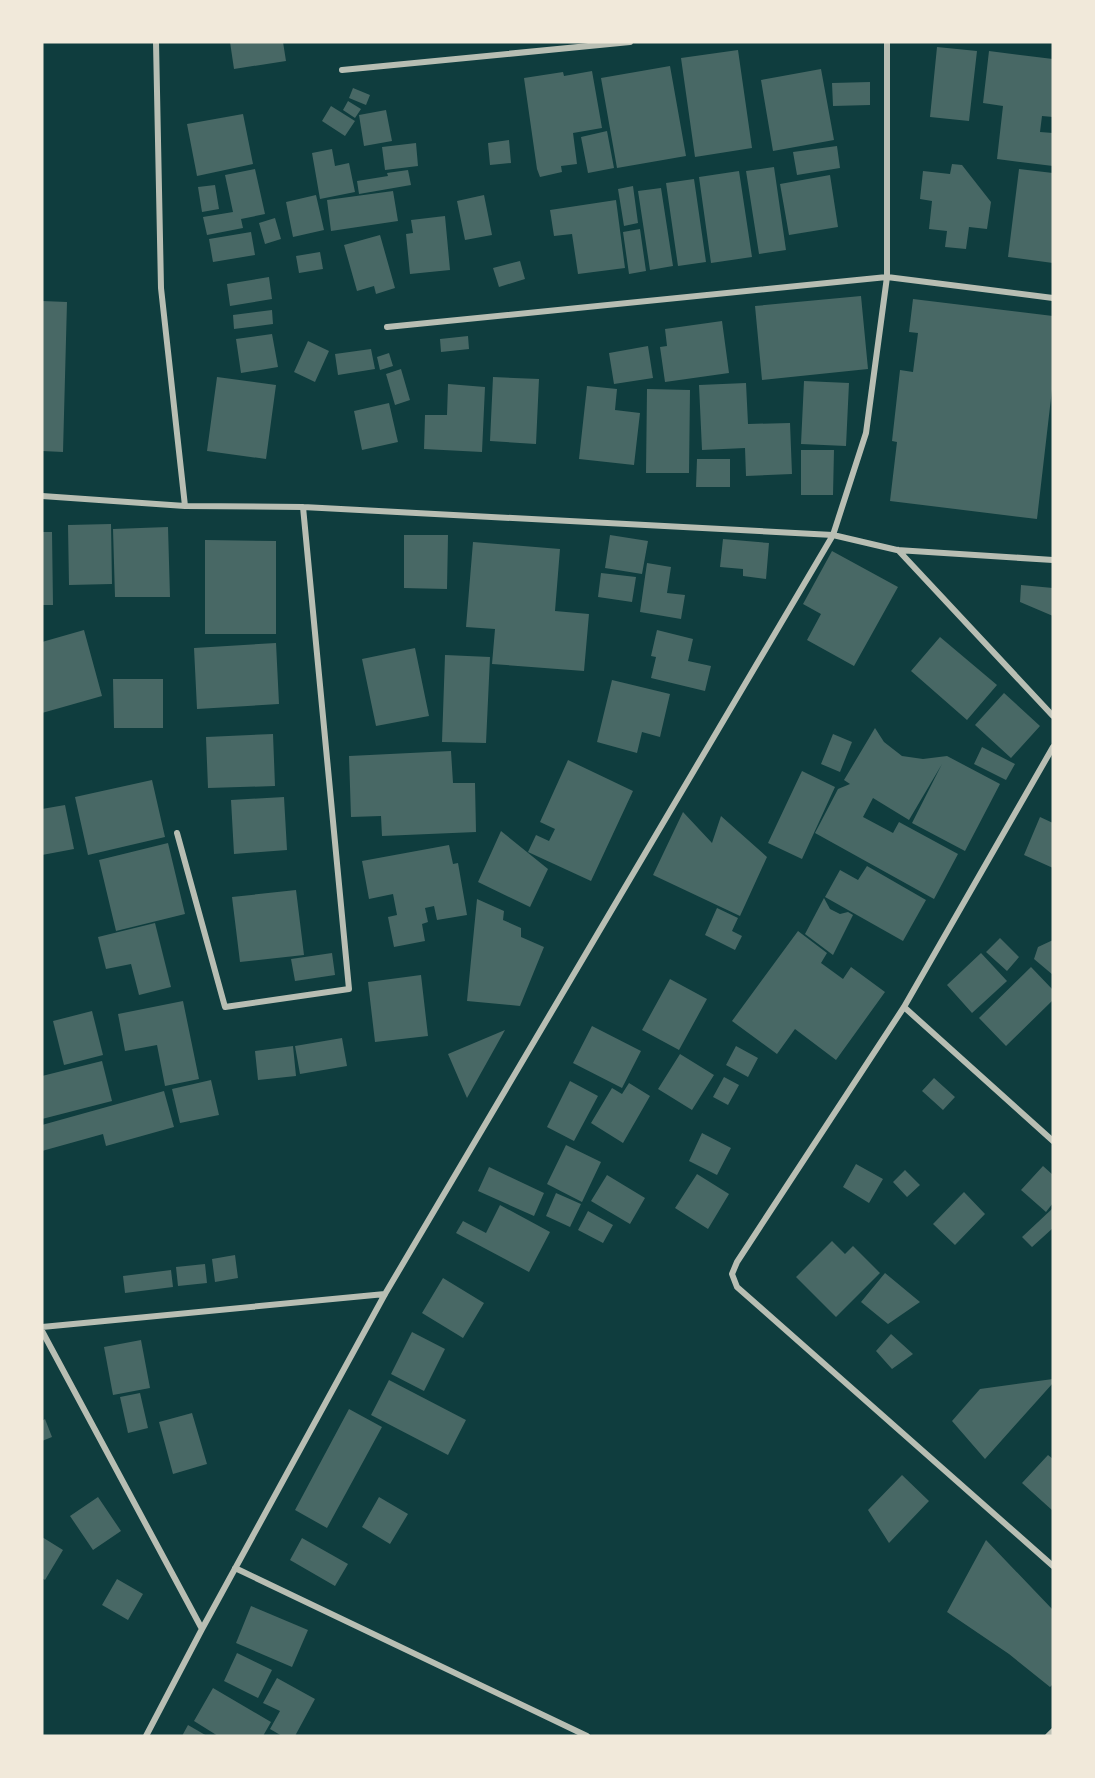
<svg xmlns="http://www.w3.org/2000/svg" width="1095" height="1778" font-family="Helvetica,sans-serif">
<rect width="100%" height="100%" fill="#0f3d3e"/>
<path fill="#486865" d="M230 42H283L286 61 234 69Z
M937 47 977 51 969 121 930 117Z
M738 50 752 148 695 157 681 58Z
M989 51 1053 59V117L1042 116 1040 132 1053 133V166L997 159 1003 106 983 103Z
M670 66 686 156 617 168 601 78Z
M821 69 834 140 773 151 761 80Z
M592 71 602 128 573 133 577 164 561 166 562 172 540 177 537 169 524 78 563 72 564 76Z
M870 82V105L833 106 832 83Z
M353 88 370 95 366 105 349 98Z
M348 101 361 109 355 118 343 110Z
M331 106 355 121 345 136 322 121Z
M386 110 392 141 364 146 359 115Z
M243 114 253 164 197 176 187 124Z
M607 131 614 168 588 173 581 137Z
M509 140 511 163 490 165 488 143Z
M416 143 418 166 385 170 382 147Z
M837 146 840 168 797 175 793 152Z
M332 149 335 166 349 163 355 192 320 199 312 153Z
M952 164 962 165 991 202 987 229 969 227 966 249 945 247 947 231 929 229 932 201 920 199 923 171 950 174Z
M774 167 786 250 759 254 746 171Z
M255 169 265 214 241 219 243 228 207 235 203 217 233 212 225 175Z
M1019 169 1053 173V263L1008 257Z
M408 170 411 185 359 194 357 181 388 176 387 173Z
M739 171 752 257 711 263 699 177Z
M830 175 838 227 789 235 780 184Z
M694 179 706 262 678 266 666 183Z
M215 185 219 209 202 212 198 187Z
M633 186 638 223 624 226 618 189Z
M661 188 673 266 650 270 638 191Z
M393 191 398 221 331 231 327 200Z
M316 195 324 230 293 237 286 202Z
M484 195 492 235 465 240 457 201Z
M616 200 625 268 578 274 572 234 554 236 550 210Z
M445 216 450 270 410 274 406 234 413 233 411 220Z
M275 218 281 239 265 244 259 223Z
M640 229 646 271 629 274 623 232Z
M251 232 255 255 213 262 209 239Z
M380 235 395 288 376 294 374 286 357 291 344 245Z
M320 252 323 269 299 273 296 256Z
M520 261 525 279 499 287 493 268Z
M269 277 272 299 230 306 227 284Z
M861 296 868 369 762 380 755 306Z
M913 299 1053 316V381L1037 519 890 501 897 442 892 441 900 370 913 372 918 333 909 332Z
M42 301 67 302 63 452 42 451Z
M272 310 273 324 234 329 233 315Z
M722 321 729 373 665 382 660 347 667 346 665 329Z
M272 334 278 367 241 373 236 339Z
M468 336 469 349 441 352 440 339Z
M308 341 329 351 315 382 294 372Z
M648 346 653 378 614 384 609 353Z
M371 349 375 369 338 375 335 354Z
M389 353 393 366 380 370 377 357Z
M401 369 410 400 395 405 386 374Z
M217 377 276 385 266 459 207 451Z
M493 377 539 379 536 444 490 441Z
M804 381 849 383 846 446 801 444Z
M746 383 748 424 790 423 792 474 746 476 745 448 702 450 699 385Z
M448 384 485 387 482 452 424 449 425 415H447Z
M587 386 617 389 615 410 640 413 634 465 579 459Z
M647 389 690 390 689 473H646Z
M389 403 398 442 362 450 354 411Z
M801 450H834L833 495H801Z
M697 459H730V487H696Z
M111 524 112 584 69 585 68 525Z
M168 527 170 597H115L113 529Z
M42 532H52L53 605H42Z
M404 535H448L447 589 404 588Z
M610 535 648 541 642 574 605 568Z
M723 539 769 543 766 579 743 576V569L720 567Z
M205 540 276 541V634H205Z
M473 542 560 549 555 611 589 614 584 671 492 664 495 629 466 627Z
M832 551 898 587 854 666 807 640 821 614 803 604Z
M647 563 671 567 667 593 685 595 681 619 640 612Z
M601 573 636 577 632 602 598 597Z
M1021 585 1053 588V616L1020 602Z
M84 630 102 696 42 713V642Z
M657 630 693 639 688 661 711 666 705 691 651 678 656 657 651 656Z
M940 637 997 685 967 720 911 671Z
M276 643 279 704 197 709 194 648Z
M415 648 429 716 376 726 362 659Z
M445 655 490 657 486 743 442 742Z
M113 679H163V728H114Z
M612 680 670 694 660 737 642 732 637 753 597 742Z
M1004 693 1040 726 1011 758 975 725Z
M875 728 884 742 902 756 923 759 947 756 1000 784 965 851 912 823 942 764 909 820 873 798 863 817 893 833 899 822 958 854 934 899 815 833 838 789 850 784 844 780Z
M273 734 275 786 208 788 206 737Z
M833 734 852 742 840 772 821 764Z
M982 747 1015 764 1006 780 974 764Z
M451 751 453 783H475L476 832 382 836 381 816 351 817 349 756Z
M568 760 633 791 591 881 528 852 536 835 549 841 555 829 540 822Z
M802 771 835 787 802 859 768 843Z
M152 780 165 837 88 855 75 797Z
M284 797 287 850 234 854 231 800Z
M65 805 74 849 42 855V809Z
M683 812 712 843 721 816 767 857 740 916 653 875Z
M1040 817 1053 823V868L1024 855Z
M501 831 548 869 530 907 478 882Z
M168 843 185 914 116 931 99 860Z
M449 845 453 864 458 863 467 915 437 920 434 906 425 908 428 922 422 924 425 941 394 947 388 917 397 915 393 894 369 899 362 861Z
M867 866 926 900 903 941 825 897 840 870 858 880Z
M296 890 304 955 240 962 232 897Z
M824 898 830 909 840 914 848 912 853 915 833 955 805 934Z
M477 899 504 911 503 920 521 928V937L544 947 520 1006 467 1001Z
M717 908 738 918 732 931 742 936 735 950 705 935Z
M155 923 171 987 139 995 131 964 106 969 98 937Z
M798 931 827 953 821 963 843 979 851 967 885 992 836 1060 795 1029 777 1054 732 1021Z
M1000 938 1019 957 1007 971 986 952Z
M1053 940V975L1034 959 1038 947Z
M332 953 335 975 295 981 291 959Z
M981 953 1007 981 972 1013 947 985Z
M1031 967 1053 990V1000L1006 1046 979 1018Z
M421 975 428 1036 375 1042 368 982Z
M670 979 707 999 679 1050 642 1030Z
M183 1001 199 1079 165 1086 157 1045 125 1051 118 1014Z
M92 1011 103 1055 64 1065 53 1021Z
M592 1026 641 1051 622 1088 573 1063Z
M505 1030 467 1098 448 1054Z
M342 1038 347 1066 300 1074 295 1046Z
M293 1046 296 1076 258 1080 255 1051Z
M736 1046 758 1058 748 1077 726 1065Z
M680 1054 714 1075 692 1110 658 1089Z
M102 1061 112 1101 42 1119V1076Z
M724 1077 739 1085 728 1105 713 1097Z
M934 1078 955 1097 943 1110 922 1091Z
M211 1080 219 1115 180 1123 172 1089Z
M570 1081 598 1096 574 1141 547 1127Z
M629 1083 650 1096 623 1143 591 1123 612 1088 622 1094Z
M164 1091 174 1127 106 1146 103 1134 42 1151V1125Z
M702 1133 731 1148 717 1175 689 1161Z
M566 1145 601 1162 582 1202 547 1184Z
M856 1164 883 1179 869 1203 843 1187Z
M1043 1166 1053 1175V1203L1046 1212 1021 1190Z
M489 1167 544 1193 534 1216 478 1191Z
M905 1170 920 1185 907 1197 893 1182Z
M697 1174 729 1194 708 1229 675 1208Z
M607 1175 645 1198 630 1224 591 1201Z
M964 1192 985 1214 955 1245 933 1224Z
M556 1193 581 1204 570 1227 546 1216Z
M500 1205 550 1232 529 1272 456 1233 463 1221 486 1233Z
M1053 1208V1228L1032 1247 1022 1237Z
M588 1211 613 1225 603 1243 578 1230Z
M832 1241 845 1254 853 1246 880 1273 836 1317 796 1277Z
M235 1255 238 1278 215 1282 212 1259Z
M205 1264 207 1283 178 1286 176 1267Z
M171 1270 173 1287 125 1293 123 1276Z
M885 1273 920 1302 888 1324 861 1302Z
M443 1278 484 1303 463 1338 422 1313Z
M412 1332 445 1349 424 1391 391 1374Z
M891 1334 913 1354 892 1369 876 1351Z
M141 1340 150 1388 113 1395 104 1347Z
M1053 1379V1383L985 1459 952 1421 980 1389Z
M389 1380 466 1420 448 1455 371 1415Z
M140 1393 148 1428 128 1433 120 1397Z
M349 1409 382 1427 327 1528 295 1510Z
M192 1413 207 1464 173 1474 159 1422Z
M45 1419 52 1437 42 1441V1421Z
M1048 1455 1053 1459V1511L1022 1483Z
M902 1475 929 1501 889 1543 868 1510Z
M98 1497 121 1531 93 1550 70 1516Z
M379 1497 408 1514 390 1544 362 1527Z
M42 1537 63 1550 45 1580 42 1578Z
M302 1538 348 1564 335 1586 290 1560Z
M986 1540 1053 1610V1684L1050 1687 1009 1654 947 1612Z
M117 1579 143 1594 128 1620 102 1605Z
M251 1606 308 1630 292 1667 236 1643Z
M237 1653 272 1670 258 1698 224 1681Z
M277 1678 315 1699 295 1736H282L270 1729 280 1711 263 1703Z
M213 1688 271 1722 263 1736H218L194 1721Z
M188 1725 207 1736H182Z"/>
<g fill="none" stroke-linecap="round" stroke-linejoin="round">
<path stroke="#b8beb3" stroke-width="6" d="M156 42 161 288 185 506
M342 70 630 42
M387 327 887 277 1053 298
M42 496 185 506 303 507 833 535 897 550 1053 560
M898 550 1053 716
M1053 747 904 1007 737 1262 732 1274 737 1287 1053 1566
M177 833 225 1007 349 989 303 507
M904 1007 1053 1141
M42 1327 385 1294
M42 1331 202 1629
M235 1568 587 1736
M146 1736 202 1629 385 1294 833 535 866 433 887 277V42
M1048 1736 1053 1731"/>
</g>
<rect width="1095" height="1778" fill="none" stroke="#f1e9da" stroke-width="87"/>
</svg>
